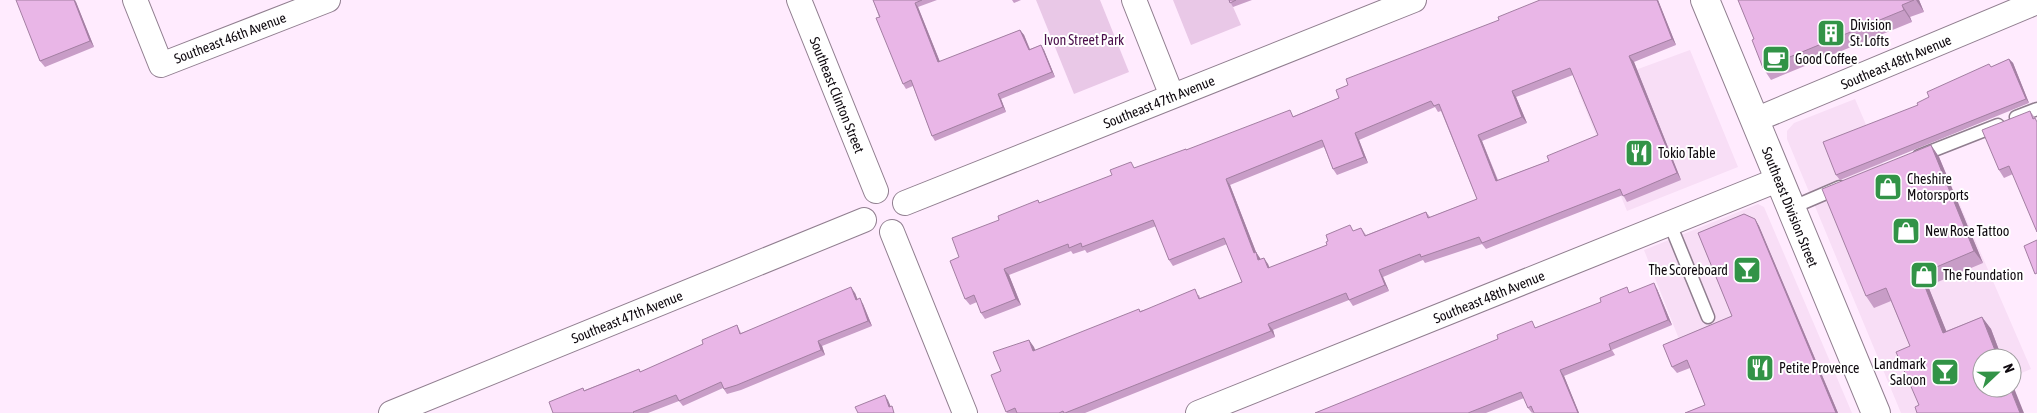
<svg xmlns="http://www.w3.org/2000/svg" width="2037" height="413" font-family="'Asap Condensed',sans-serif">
<rect width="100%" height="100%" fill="#ffebfe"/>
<path fill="#f8def6" d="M1690 50 1738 167 1627 211 1578 91Z
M1855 99 1883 164 1938 154 2031 369 2012 377V358H1982V388L1924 413H1901L1787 139V131L1794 123Z
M1758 204 1764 207 1852 413H1708L1644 250Z"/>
<path fill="#e9c8e7" d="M1036 0H1100L1129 72 1074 94Z
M1173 0H1230L1241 25 1191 45Z"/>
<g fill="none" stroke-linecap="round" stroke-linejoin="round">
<defs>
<path id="lane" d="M2016 117 2037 109
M1919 156 1998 125
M1791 208 1840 187
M1670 224 1708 317"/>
<path id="street" d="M135 0 161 65 328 0
M799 0 876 191
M1134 0 1172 96
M1755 120 2037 2
M905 203 1414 0
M892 232 965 413
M391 413 864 220
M1198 413 1780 179"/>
<path id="secondary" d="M1705 0 1876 413"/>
</defs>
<use href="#lane" stroke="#907e8f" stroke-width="15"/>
<use href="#street" stroke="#907e8f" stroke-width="26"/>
<use href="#secondary" stroke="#907e8f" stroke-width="30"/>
<use href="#lane" stroke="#fff" stroke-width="12"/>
<use href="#street" stroke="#fff" stroke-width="24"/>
<use href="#secondary" stroke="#fff" stroke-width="28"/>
</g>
<path fill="#c89dc7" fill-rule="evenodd" d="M873 0H937L918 7 940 62 1020 30 1024 35 1030 49 1041 45 1044 50 1055 77 1001 99 1006 112 935 141 932 136 913 86 906 89 903 84Z
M1012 0H1021L1014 3Z
M1229 0H1252L1233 7Z
M1540 0H1658L1676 45 1634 62 1681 180 1627 202 1623 195 1486 249 1482 244 1425 263 1423 260 1383 277 1389 291 1353 306 1349 300 1273 330 1275 337 1085 413H1007L1001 371 1029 340 1035 350 1140 311 1199 295 1200 298 1242 282 1227 244 1173 266 1169 260 1156 226 1087 253 1085 250 1073 254 1071 251 1009 275 1021 305 985 319 981 313 977 302 970 305 965 299 959 257 999 220 1038 200 1040 203 1135 168 1187 150 1294 116 1339 98ZM1573 75 1598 135 1549 161 1498 180 1482 141 1527 123 1516 97ZM1435 107 1438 112 1441 111 1477 199 1430 217 1426 212 1366 235 1361 228 1354 231 1327 245 1269 268 1268 264 1260 259 1256 252 1230 185 1324 147 1333 169 1337 175 1368 163 1359 140Z
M1738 0H1919L1924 12 1910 17 1912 22 1771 80 1763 68 1754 39Z
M76 2 94 47 45 67 40 61Z
M2009 59 2013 63 2029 103 1840 180 1836 175 1918 105 1929 97 1991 67Z
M2030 111 2035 118 2013 174 2004 178 1999 170Z
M1931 145 1939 157 1983 263 1928 286 1946 331 1982 317 1991 329 2002 358H1982L1919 405 1910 346 1891 301 1874 308 1866 296Z
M1744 214 1755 219 1759 226 1838 413H1685L1705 405 1690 368 1677 373 1672 367 1663 345 1732 316 1698 233Z
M1657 289 1672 325 1612 350 1615 355 1564 376 1579 413H1534V412L1532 413 1528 408 1524 398 1486 413H1315L1537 327 1631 292Z
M855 293 857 299 863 304 872 326 822 346 825 355 741 390 727 394 723 388 683 406 679 401 648 413H553L585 390 639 369 641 372 703 344 737 325 741 333Z"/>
<path fill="#a37fa2" d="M74 0H75L76 2 94 47 90 41Z
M1657 0H1658L1676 45 1672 39Z
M1916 0H1919L1924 12Z
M915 3 918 7 942 67 938 62Z
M1902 5 1910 17 1912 22 1904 10Z
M1020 30 1024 35 1032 55 1029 50Z
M1041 45 1044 50 1055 77 1052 72Z
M1629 56 1634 62 1681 180 1677 173Z
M2009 59 2013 63 2029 103 2026 99Z
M1512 91 1516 97 1527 123 1522 117Z
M998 94 1001 99 1006 112 1003 107Z
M1355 133 1359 140 1368 163 1364 157Z
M1478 135 1482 141 1500 187 1496 181Z
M1931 145 1939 157 1983 263 1974 251Z
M1226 179 1230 185 1256 252 1260 258 1263 266 1254 253Z
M1755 219 1759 226 1838 413H1836Z
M1264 258 1268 264 1272 274 1268 268Z
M1004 269 1009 275 1021 305 1016 299Z
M1379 270 1383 277 1389 291 1385 285Z
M1920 274 1928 286 1952 345 1943 333Z
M1654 283 1657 289 1672 325 1668 320Z
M851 287 855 293 860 305 856 300Z
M860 298 863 304 872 326 868 321Z
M1982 317 1991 329 2002 358H1998Z
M1268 324 1273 330 1275 337 1271 331Z
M1029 340 1034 347 1038 357 1033 351Z
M818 341 822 346 825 355 821 350Z
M1560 370 1564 376 1579 413H1578Z
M2012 383 2024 413H2020L2010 388H2012Z
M885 395 888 400 893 412 889 407Z"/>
<path fill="#e9b6e7" stroke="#a37fa2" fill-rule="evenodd" d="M16 0H74L90 41 40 61Z
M873 0H922L915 3 938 62 1020 30 1029 50 1041 45 1052 72 998 94 1003 107 932 136 911 80 903 84 876 18 880 17Z
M1229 0H1236L1230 3Z
M1540 0H1657L1672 39 1629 56 1677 173 1623 196 1620 189 1482 243 1479 237 1421 257 1420 254 1379 270 1385 285 1349 300 1346 293 1268 324 1271 331 1065 413H1064L1063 411 1059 413H1017L1015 408 1006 412 991 375 1001 371 993 352 1029 340 1033 351 1139 309 1140 312 1195 289 1199 299 1242 282 1224 238 1169 260 1153 220 1082 247 1081 243 1069 248 1068 244 1004 269 1016 299 981 313 974 295 965 299 950 261 959 257 952 238 999 220 998 216 1038 200 1039 203 1112 175 1110 170 1131 162 1134 168 1186 149V150L1290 110 1293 117 1339 98 1336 90 1348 85 1346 79 1499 20 1498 17ZM1570 68 1598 135 1547 156 1549 161 1496 181 1478 135 1522 117 1512 91ZM1431 101 1434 106 1439 104 1477 199 1428 218 1426 212 1365 236 1361 228 1353 231 1350 225 1326 235 1328 241 1326 242 1327 245 1268 268 1264 258 1258 260 1256 252 1254 253 1226 179 1322 140 1333 169 1364 157 1355 133Z
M1738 0H1914L1902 5 1904 10 1763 68 1752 40 1754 39Z
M2009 59 2026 99 1836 175 1823 142 1918 105 1917 103 1929 97 1927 92 1989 64 1991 67Z
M2030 111 2033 119 2035 118 2037 122V232L2009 166 1999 170 1982 130Z
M1931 145 1974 251 1920 274 1943 333 1982 317 1998 358H1982V388H2010L2020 413H1917L1915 407 1919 405 1896 352 1910 346 1886 288 1866 296 1822 189Z
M1744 214 1755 219 1836 413H1685L1705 405 1687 360 1672 367 1663 345 1732 316 1698 233Z
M2037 240V273L2035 274 2024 246Z
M1654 283 1668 320 1609 344 1611 350 1560 370 1578 413H1534L1531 406 1528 408 1521 392 1468 413H1315L1498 339 1497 335 1532 321 1535 328 1601 302 1600 298 1627 287 1629 293Z
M851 287 856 300 860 298 868 321 818 341 821 350 737 385 724 389 721 382 679 401 676 395 633 412 634 413H553L549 402 583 388 584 391 639 369 640 372 703 344 702 340 737 325 740 334Z
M885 395 889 407 892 406 894 413H858L855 407Z"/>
<defs>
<symbol id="building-square" viewBox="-11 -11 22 22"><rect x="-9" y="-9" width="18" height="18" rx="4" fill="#329347" stroke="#fff"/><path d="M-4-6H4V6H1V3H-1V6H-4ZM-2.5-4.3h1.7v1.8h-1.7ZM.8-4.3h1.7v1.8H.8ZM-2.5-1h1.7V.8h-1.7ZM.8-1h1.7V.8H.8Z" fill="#fff"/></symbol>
<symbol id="cafe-square" viewBox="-11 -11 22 22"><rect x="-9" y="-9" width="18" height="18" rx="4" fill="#329347" stroke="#fff"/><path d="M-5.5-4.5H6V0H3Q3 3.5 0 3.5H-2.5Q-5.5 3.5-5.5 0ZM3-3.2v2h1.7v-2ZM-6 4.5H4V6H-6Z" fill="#fff"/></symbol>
<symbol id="restaurant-square" viewBox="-11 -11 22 22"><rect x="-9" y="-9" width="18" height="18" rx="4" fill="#329347" stroke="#fff"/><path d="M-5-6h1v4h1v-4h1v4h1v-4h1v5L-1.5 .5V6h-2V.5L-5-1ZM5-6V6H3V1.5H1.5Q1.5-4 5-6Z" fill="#fff"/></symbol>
<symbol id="shop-square" viewBox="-11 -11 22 22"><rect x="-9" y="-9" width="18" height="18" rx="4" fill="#329347" stroke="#fff"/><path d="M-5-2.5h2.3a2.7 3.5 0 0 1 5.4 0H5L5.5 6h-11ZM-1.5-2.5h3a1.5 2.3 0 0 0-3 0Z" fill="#fff"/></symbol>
<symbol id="bar-square" viewBox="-11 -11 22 22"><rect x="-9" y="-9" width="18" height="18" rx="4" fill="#329347" stroke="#fff"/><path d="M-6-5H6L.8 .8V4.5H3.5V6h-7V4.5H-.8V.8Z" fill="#fff"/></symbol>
</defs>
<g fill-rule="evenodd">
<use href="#building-square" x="1815" y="17" width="32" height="32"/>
<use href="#cafe-square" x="1760" y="43" width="32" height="32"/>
<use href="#restaurant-square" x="1623" y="137" width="32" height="32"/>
<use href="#shop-square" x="1872" y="171" width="32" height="32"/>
<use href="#shop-square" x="1890" y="215" width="32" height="32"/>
<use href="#bar-square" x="1731" y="254" width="32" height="32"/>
<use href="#shop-square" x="1908" y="259" width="32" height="32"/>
<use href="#restaurant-square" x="1744" y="352" width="32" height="32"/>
<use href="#bar-square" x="1929" y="356" width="32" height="32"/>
</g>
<g text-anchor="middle" stroke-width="4" stroke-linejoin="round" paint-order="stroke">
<g font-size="14" fill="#0f090f" stroke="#fff" text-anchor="start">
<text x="1850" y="30">Division<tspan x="1850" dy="16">St. Lofts</tspan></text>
<text x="1795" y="64">Good Coffee</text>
<text x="1658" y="158">Tokio Table</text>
<text x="1907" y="184">Cheshire<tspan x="1907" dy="16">Motorsports</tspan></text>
<text x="1925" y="236">New Rose Tattoo</text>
<text x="1728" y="275" text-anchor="end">The Scoreboard</text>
<text x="1943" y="280">The Foundation</text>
<text x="1926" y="369" text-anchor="end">Landmark<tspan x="1926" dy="16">Saloon</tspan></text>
<text x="1779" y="373">Petite Provence</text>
</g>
<g font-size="14" fill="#0f090f" stroke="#fff">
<text transform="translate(230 38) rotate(-21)" y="5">Southeast 46th Avenue</text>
<text transform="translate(1896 62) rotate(-23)" y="5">Southeast 48th Avenue</text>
<text transform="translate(837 95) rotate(68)" y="5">Southeast Clinton Street</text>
<text transform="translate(1159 102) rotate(-22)" y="5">Southeast 47th Avenue</text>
<text transform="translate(1790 207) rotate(68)" y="5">Southeast Division Street</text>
<text transform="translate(1489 297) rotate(-22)" y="5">Southeast 48th Avenue</text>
<text transform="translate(627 317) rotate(-22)" y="5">Southeast 47th Avenue</text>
</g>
<g font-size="14" fill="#4b0f4b" stroke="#fff">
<text x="1084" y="45">Ivon Street Park</text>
</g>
</g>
<g transform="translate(1997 373) rotate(68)"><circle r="24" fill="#ffffff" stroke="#9f9d9f"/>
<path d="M0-4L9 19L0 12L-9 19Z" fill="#329347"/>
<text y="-8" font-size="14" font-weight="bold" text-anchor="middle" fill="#0f090f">N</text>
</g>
</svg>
